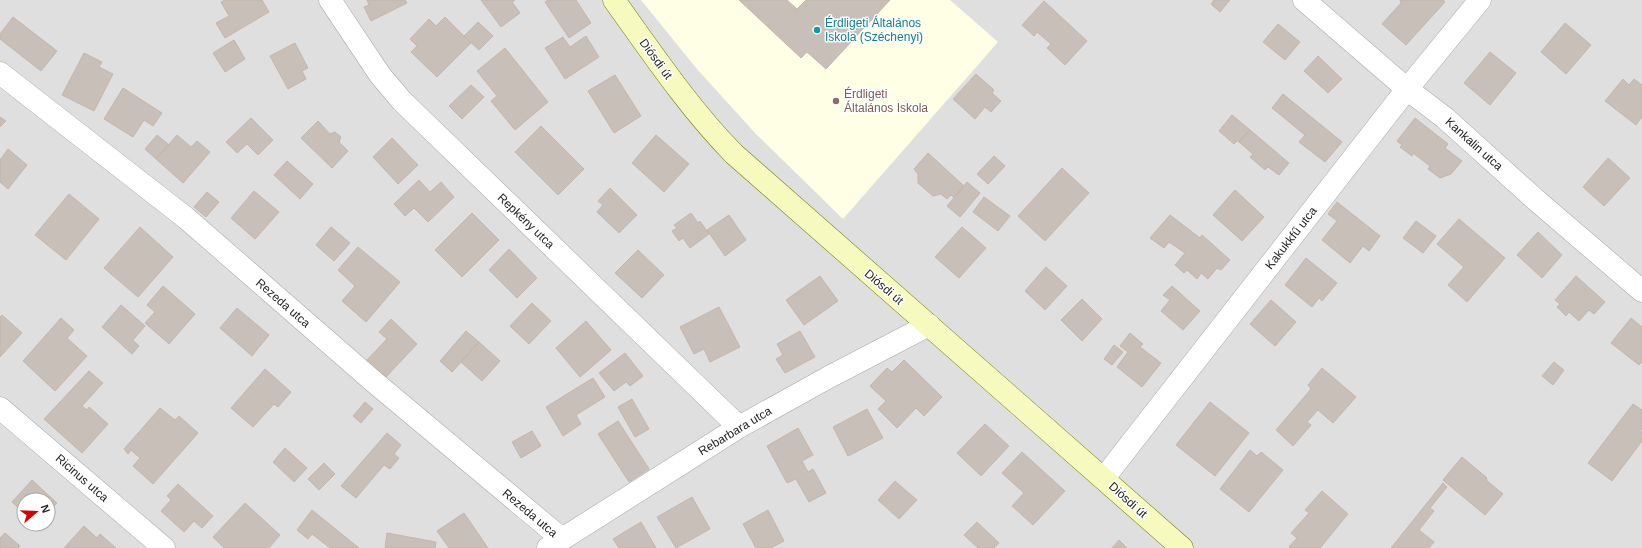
<svg xmlns="http://www.w3.org/2000/svg" width="1642" height="548" font-family="Helvetica,sans-serif">
<rect width="100%" height="100%" fill="#f2efe9"/>
<path fill="#e0dfdf" fill-rule="evenodd" d="M0 0H1642V548H0ZM24 500H48V524H24Z"/>
<path fill="#ffffe5" d="M641 0H950L998 42 843 219 755 133 697 69Z"/>
<path fill="#c7bfb8" stroke="#c4b6ab" d="M225 0H262L269 12 225 38 216 23 229 16 221 2Z
M367 0H405L407 3 371 21 364 7 369 5Z
M481 0H515L512 2 520 13 501 27Z
M548 0H576L591 23 569 38 545 2Z
M739 0H787L797 9 806 0H890L826 69 807 52 801 58Z
M1214 0H1230L1220 12 1211 4Z
M1400 0H1443L1445 2 1406 45 1382 24 1401 3Z
M1044 1 1087 41 1065 65 1047 48 1051 44 1037 32 1034 36 1022 25Z
M13 17 57 51 41 71 0 39V34Z
M445 17 471 43 437 77 411 52 417 46 410 39 429 19 436 26Z
M478 22 493 36 479 50 464 36Z
M1565 23 1591 45 1566 74 1541 52Z
M1278 24 1300 42 1285 60 1263 42Z
M586 36 599 57 565 79 545 48 563 37 570 47Z
M234 40 245 59 225 72 213 53Z
M295 43 308 68 302 71 306 79 288 89 270 56Z
M505 48 548 102 515 130 491 101 497 96 477 71Z
M1490 52 1516 73 1490 105 1464 83Z
M84 53 102 62 99 67 113 74 94 111 62 95Z
M1318 56 1342 79 1328 93 1304 71Z
M976 74 994 90 992 93 1001 101 991 112 985 107 975 119 953 99Z
M615 75 641 116 614 133 588 91Z
M1623 79 1629 85 1634 79 1642 85V117L1636 125 1605 101Z
M471 85 484 97 462 119 449 106Z
M123 88 162 113 153 126 144 120 133 137 104 119Z
M1283 94 1342 142 1325 162 1299 142 1305 135 1272 108Z
M1232 115 1250 130 1239 142 1237 141 1234 144 1219 131Z
M0 117 6 121 0 127Z
M251 118 273 140 258 155 247 144 237 153 226 142Z
M1415 118 1448 144 1445 148 1462 161 1451 174 1440 178 1428 169 1430 166 1413 153 1412 156 1400 147 1402 145 1397 141Z
M318 121 330 134 335 132 341 137 339 142 348 151 332 168 301 138Z
M541 126 584 169 558 195 515 152Z
M1250 130 1289 163 1279 175 1268 167 1265 170 1250 157 1253 154 1239 142Z
M157 135 169 145 156 159 145 149Z
M177 135 191 147 197 141 210 152 183 183 156 159Z
M656 135 689 164 664 192 632 163Z
M392 138 418 165 398 184 373 157Z
M8 149 27 165 8 189 0 182V160Z
M928 153 964 186 954 198 951 195 947 199 941 194 933 196 918 183V174L914 169Z
M994 156 1005 166 988 184 977 174Z
M1608 158 1630 178 1604 206 1583 187Z
M287 161 313 184 300 199 274 175Z
M1062 168 1089 193 1045 241 1018 216Z
M419 180 430 192 441 182 454 197 428 222 414 208 405 216 394 204Z
M967 182 980 193 960 217 947 206Z
M610 188 637 215 619 233 597 212 603 205 598 201Z
M1235 190 1264 217 1242 241 1213 215Z
M254 191 279 212 255 239 231 218Z
M207 192 219 202 206 217 194 207Z
M69 194 99 219 66 260 35 235Z
M984 197 1010 216 998 231 973 212Z
M1337 202 1380 236 1369 251 1363 246 1350 263 1322 240 1337 221 1328 214Z
M472 213 499 240 462 277 435 250Z
M691 213 698 223 700 221 709 234 690 248 683 238 679 241 672 231 677 228 674 225Z
M729 215 746 240 725 256 707 230Z
M1170 215 1200 238 1202 235 1230 260 1221 270 1217 268 1208 279 1201 273 1197 279 1187 270 1184 273 1175 265 1185 253 1169 242 1164 248 1150 238Z
M1459 219 1505 258 1467 302 1448 285 1464 267 1437 244Z
M1416 221 1436 236 1423 253 1403 238Z
M140 227 173 257 138 297 104 268Z
M331 227 350 243 334 261 316 245Z
M962 227 986 248 959 278 935 257Z
M1538 232 1562 255 1542 278 1517 255Z
M358 247 400 282 366 322 342 301 355 286 338 270Z
M509 249 537 278 517 298 489 270Z
M638 250 664 275 642 298 615 273Z
M1306 258 1337 283 1322 301 1319 298 1312 307 1285 285Z
M1046 267 1067 286 1045 310 1025 291Z
M820 276 838 301 804 325 786 300Z
M1576 276 1605 302 1594 314 1589 310 1579 321 1569 312 1566 316 1557 307 1560 304 1555 300Z
M163 286 195 314 169 344 145 323 155 312 147 305Z
M1172 286 1200 311 1183 330 1161 311 1170 300 1163 295Z
M1082 299 1102 319 1082 341 1061 320Z
M1271 300 1296 322 1275 346 1250 324Z
M532 303 551 321 529 344 510 326Z
M121 305 145 326 133 340 139 346 132 354 102 327Z
M719 307 740 347 710 362 704 349 694 354 680 327Z
M237 308 269 335 252 356 220 328Z
M2 315 22 333 0 357V317Z
M61 318 74 330 67 338 87 356 55 391 23 361Z
M1631 318 1642 327V362L1639 365 1611 343Z
M391 319 417 344 385 378 366 361 387 339 379 332Z
M586 321 611 350 580 377 556 348Z
M466 331 479 342 452 372 440 361Z
M800 331 815 357 785 373 776 359 783 355 777 344Z
M1130 333 1143 344 1140 347 1161 363 1142 387 1117 367 1128 352 1120 346Z
M479 342 500 361 482 381 461 362Z
M1114 345 1123 352 1112 365 1104 359Z
M625 353 643 376 630 386 626 382 614 391 599 373Z
M904 360 942 397 924 416 916 408 897 428 878 409 886 401 870 386 887 368 892 372Z
M1554 362 1564 370 1553 385 1542 376Z
M1322 368 1356 397 1333 423 1318 410 1307 422 1311 425 1293 446 1276 430 1311 389 1308 385Z
M265 369 291 392 278 407 274 404 253 427 231 408Z
M89 371 103 383 82 406 87 410 89 407 108 424 82 453 44 419Z
M593 378 605 397 576 415 581 424 563 436 546 407Z
M632 399 649 429 635 437 618 407Z
M365 402 373 409 361 423 353 416Z
M1210 402 1249 433 1215 476 1176 445Z
M1633 404 1642 410V429L1640 431 1642 433V441L1612 481 1588 463Z
M160 408 175 420 179 416 198 433 153 484 133 466 140 458 131 450 128 454 124 449Z
M867 409 883 438 848 456 833 427Z
M618 421 649 469 629 482 598 434Z
M985 424 1009 446 981 476 957 453Z
M798 428 813 455 802 461 808 472 813 469 826 493 809 502 796 479 787 483 767 446Z
M532 431 541 446 521 458 512 442Z
M387 433 401 445 394 454 399 458 390 469 384 465 356 498 341 486Z
M285 448 307 468 294 482 273 462Z
M1250 450 1257 456 1261 452 1283 470 1249 512 1220 489Z
M1022 452 1065 491 1033 525 1012 506 1024 493 1002 473Z
M1462 457 1487 478 1486 480 1503 494 1485 515 1443 480Z
M324 463 335 474 319 490 308 479Z
M32 480 57 503 48 512V500H24V513L12 502Z
M895 481 917 500 899 519 878 500Z
M1443 483 1447 487 1430 508 1434 511 1419 530 1434 542 1429 548H1391Z
M178 484 213 516 202 528 194 521 184 532 161 511 171 500 167 496Z
M1322 491 1348 514 1320 548H1309L1307 547 1306 548H1290L1289 547 1297 538 1291 533 1309 513 1305 510Z
M692 497 710 529 676 548 657 517Z
M245 503 280 535 269 548H224L213 537Z
M312 510 359 548H330L312 534 308 539 297 530Z
M768 510 784 541 771 548H756L743 524Z
M464 513 488 548H449L437 531Z
M641 522 656 548H619L613 539Z
M977 522 999 543 994 548H978L964 535Z
M84 526 97 538 100 534 116 548H64Z
M5 533 20 546 18 548H0V538Z
M387 533 436 542 435 548H385Z
M1119 540 1127 548H1112Z"/>
<g fill="none" stroke-linecap="round" stroke-linejoin="round">
<defs>
<path id="street" d="M330 0 380 75 402 101 739 427
M1304 0 1407 89 1445 118 1536 200 1642 291
M0 73 186 218 373 381 562 539
M0 408 164 548
M1104 478 1407 89 1480 0
M548 548 739 427 829 377 929 325"/>
<path id="secondary" d="M614 0C652 53 688 107 734 154L1182 548"/>
</defs>
<use href="#street" stroke="#a9a9a9" stroke-width="23"/>
<use href="#secondary" stroke="#707d05" stroke-width="23"/>
<use href="#street" stroke="#fff" stroke-width="22"/>
<use href="#secondary" stroke="#f7fabf" stroke-width="22"/>
</g>
<circle fill="#0f9aa8" stroke="#fff" stroke-width="1.5" cx="817" cy="30" r="4"/>
<circle fill="#8d6e63" stroke="#fff" stroke-width="1.5" cx="836" cy="101" r="4"/>
<g text-anchor="middle" stroke-width="3" stroke-linejoin="round" paint-order="stroke">
<g font-size="12" fill="#0d838f" stroke="#fff" text-anchor="start">
<text x="825" y="27">Érdligeti Általános<tspan x="825" dy="14">Iskola (Széchenyi)</tspan></text>
</g>
<g font-size="12" fill="#222" stroke="#fff">
<text transform="translate(656 59) rotate(54)" y="4">Diósdi út</text>
<text transform="translate(1474 144) rotate(42)" y="4">Kankalin utca</text>
<text transform="translate(526 221) rotate(44)" y="4">Repkény utca</text>
<text transform="translate(1291 238) rotate(-52)" y="4">Kakukkfű utca</text>
<text transform="translate(884 287) rotate(41)" y="4">Diósdi út</text>
<text transform="translate(283 303) rotate(41)" y="4">Rezeda utca</text>
<text transform="translate(735 431) rotate(-31)" y="4">Rebarbara utca</text>
<text transform="translate(82 478) rotate(41)" y="4">Ricinus utca</text>
<text transform="translate(1128 500) rotate(42)" y="4">Diósdi út</text>
<text transform="translate(530 513) rotate(40)" y="4">Rezeda utca</text>
</g>
<g font-size="12" fill="#785e54" stroke="#fff" text-anchor="start">
<text x="844" y="98">Érdligeti<tspan x="844" dy="14">Általános Iskola</tspan></text>
</g>
</g>
<g transform="translate(36 512) rotate(71)"><circle r="19" fill="#ffffff" stroke="#a7a7a7"/>
<path d="M0-3L7 15L0 10L-7 15Z" fill="#d40000"/>
<text y="-6" font-size="11" font-weight="bold" text-anchor="middle" fill="#222222">N</text>
</g>
</svg>
